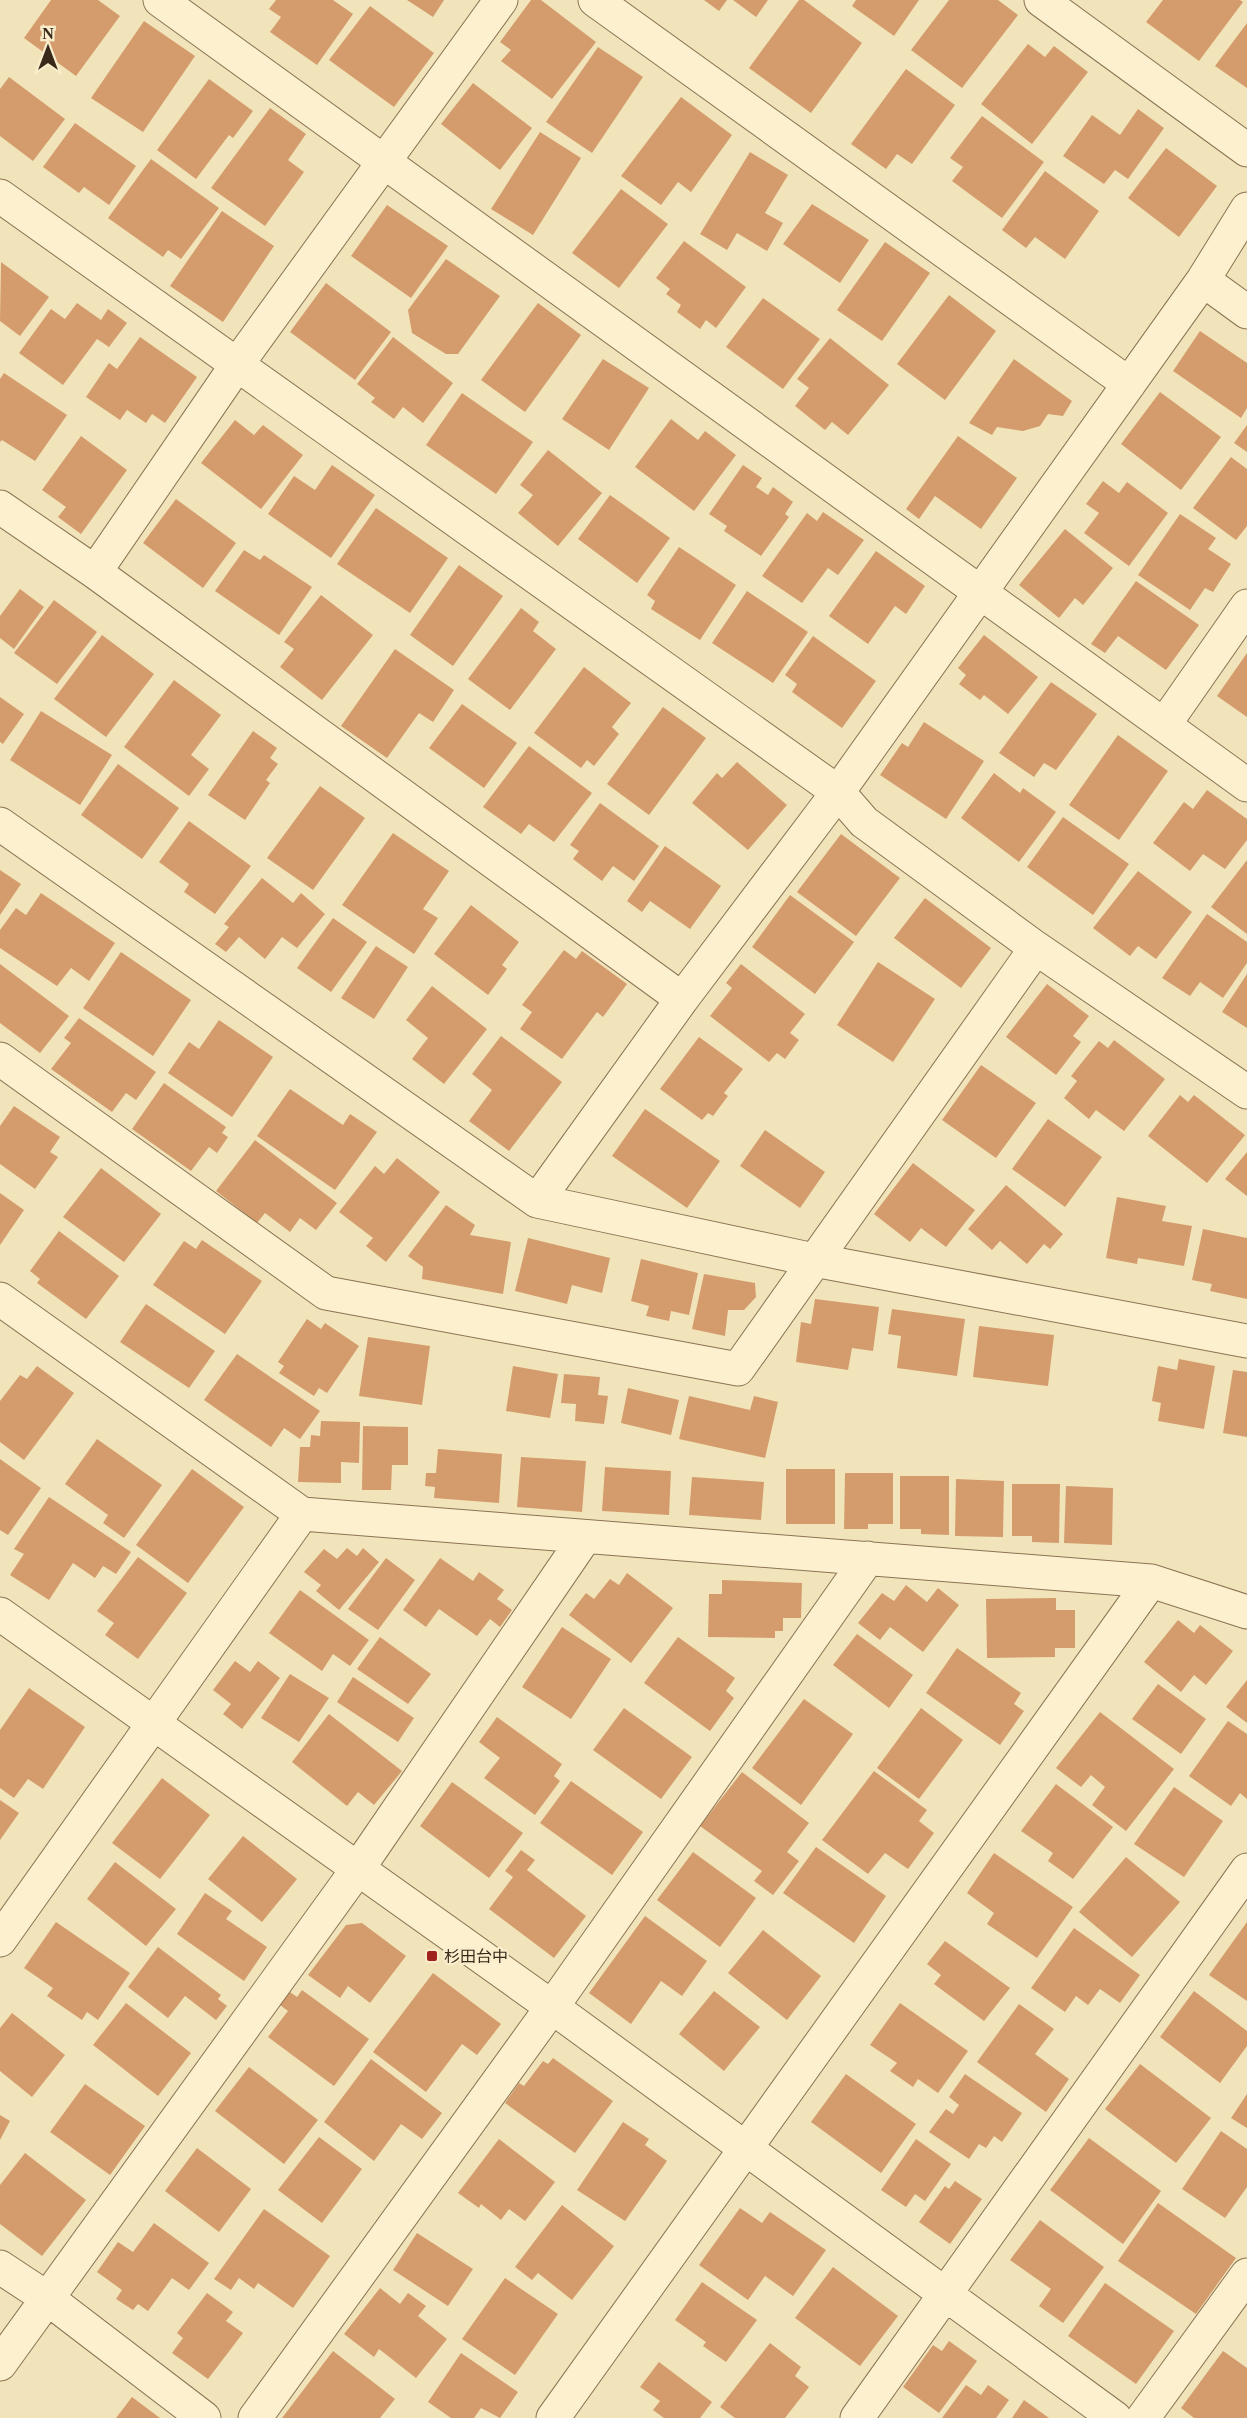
<svg xmlns="http://www.w3.org/2000/svg" width="1247" height="2418" font-family="'Times New Roman','Noto Sans JP',serif">
<rect width="100%" height="100%" fill="#f2e4ba"/>
<path fill="#d49c6c" d="M51 0H98L120 16 76 76 24 38Z
M276 0H333L353 14 317 65 270 32 281 17 269 9Z
M407 0H444L433 17Z
M531 0H541L596 42 552 99 501 61 511 50 500 42Z
M704 0H727L719 11Z
M733 0H768L756 17Z
M799 0H804L862 43 811 113 749 68Z
M856 0H919L894 36 852 6Z
M949 0H998L1018 15 962 88 911 50Z
M1163 0H1240L1243 2 1199 61 1146 22Z
M370 6 434 53 394 107 329 60Z
M144 21 195 56 143 132 91 98Z
M1247 23V88L1215 66Z
M1028 44 1045 57 1054 46 1088 72 1032 144 981 104Z
M598 47 643 77 592 153 546 122Z
M906 69 955 105 912 164 897 154 886 169 851 144Z
M9 77 65 119 33 161 0 136V89Z
M209 79 253 111 233 138 229 135 196 179 157 150Z
M473 83 532 128 500 170 441 124Z
M681 97 732 135 691 192 678 182 661 205 621 176Z
M270 108 306 134 288 160 304 172 265 226 211 188Z
M1138 109 1164 128 1128 179 1115 170 1104 184 1063 156 1092 115 1120 135Z
M982 116 1044 162 1002 218 952 181 963 167 950 158Z
M75 123 136 166 109 205 84 187 79 193 43 167Z
M540 132 581 158 533 235 491 209Z
M1166 148 1217 186 1179 237 1128 198Z
M750 152 788 175 765 213 783 223 767 251 737 233 727 250 700 234Z
M151 159 219 208 181 259 168 250 163 257 108 218Z
M1045 171 1099 211 1065 259 1035 237 1026 248 1002 230Z
M621 189 668 224 619 288 572 253Z
M812 204 869 240 840 283 783 244Z
M387 205 448 246 411 298 351 256Z
M222 211 274 246 223 322 170 286Z
M684 241 746 287 716 328 706 320 700 329 677 312 681 305 666 294 670 289 656 278Z
M885 242 930 273 882 341 837 310Z
M446 259 500 296 458 354H446L412 333 408 310Z
M1 262 49 297 20 336 0 321Z
M326 283 391 332 355 380 290 332Z
M949 295 996 331 945 400 897 364Z
M763 298 820 339 783 389 726 347Z
M77 303 101 320 108 309 127 323 109 347 97 339 63 385 19 353 51 309 65 319Z
M538 303 581 335 525 412 481 380Z
M1200 331 1247 363V408L1241 418 1173 371Z
M140 337 197 377 165 423 152 414 146 423 127 410 120 420 86 397 109 363 117 369Z
M393 337 453 383 423 423 403 407 394 419 371 402 375 398 357 384Z
M830 338 889 385 848 435 832 422 825 430 795 406 809 388 797 379Z
M603 359 649 388 609 450 562 419Z
M1014 359 1072 401 1063 416 1048 414 1040 426 1023 431 997 427 992 435 969 423Z
M4 373 67 415 35 461 2 440 0 442V379Z
M1160 392 1221 437 1181 490 1121 444Z
M462 393 533 442 496 494 426 445Z
M671 419 698 440 705 431 736 455 694 511 635 467Z
M235 420 254 435 263 425 303 455 261 509 201 463Z
M1247 425V452L1234 443Z
M81 436 127 470 81 534 58 517 66 507 42 490Z
M958 436 1017 478 981 529 935 496 919 519 906 509Z
M548 450 602 493 558 546 518 513 533 495 520 485Z
M1231 457 1247 469V526L1236 540 1193 508Z
M332 465 375 495 331 558 268 514 294 476 315 490Z
M743 465 762 478 756 487 768 495 773 487 793 502 785 514 789 517 761 556 724 531 727 526 709 514Z
M1103 481 1119 493 1127 482 1168 513 1129 566 1084 533 1099 513 1086 504Z
M610 495 670 538 637 583 578 539Z
M176 499 236 543 203 588 143 543Z
M376 508 448 558 410 613 337 564Z
M823 512 864 540 838 575 828 568 802 603 762 576 807 513 817 521Z
M1180 514 1216 538 1208 549 1231 564 1213 592 1205 588 1190 610 1138 575Z
M1065 529 1113 568 1083 605 1075 598 1059 618 1019 585Z
M679 547 736 585 700 640 651 609 655 601 647 595Z
M244 550 260 560 264 555 312 587 279 635 215 591Z
M876 551 925 586 906 614 895 606 868 644 829 616Z
M459 565 503 596 453 666 410 635Z
M1136 581 1199 625 1166 670 1118 636 1105 653 1091 644Z
M20 589 44 607 14 649 0 638V616Z
M747 591 808 632 773 683 712 643Z
M321 595 373 635 322 700 280 667 294 649 284 642Z
M54 600 97 632 57 684 14 653Z
M521 608 539 622 533 631 556 649 510 710 468 679Z
M102 635 154 674 106 737 54 699Z
M984 635 1038 677 1008 714 984 695 980 700 959 684 966 675 958 668Z
M813 636 876 681 842 728 792 692 797 684 785 675Z
M395 649 454 690 433 722 419 713 387 758 341 726Z
M1247 653V717L1217 696Z
M584 667 631 703 612 727 619 734 594 766 587 760 581 768 534 733Z
M174 680 221 715 191 755 209 769 189 796 124 747Z
M1051 682 1097 714 1056 770 1044 763 1034 777 999 753Z
M0 697 24 714 3 744 0 742Z
M462 704 517 743 484 788 429 748Z
M663 707 706 738 649 815 607 784Z
M41 711 112 755 80 805 10 760Z
M924 722 984 761 946 819 880 775 902 743 908 747Z
M253 731 277 748 270 758 278 764 266 780 270 783 245 820 208 795Z
M1118 735 1168 771 1119 840 1069 805Z
M529 746 592 793 554 842 529 824 521 834 483 807Z
M737 762 787 805 748 850 692 803 717 773 722 778Z
M118 764 179 808 142 859 81 815Z
M994 773 1020 793 1023 788 1056 812 1019 862 961 818Z
M320 786 365 818 313 890 267 858Z
M1207 790 1247 819V840L1225 869 1203 854 1190 871 1153 843 1184 802 1193 809Z
M600 803 659 846 634 881 613 866 602 881 573 859 579 851 570 845Z
M1063 817 1129 864 1093 915 1027 867Z
M189 821 251 866 215 914 184 892 189 884 159 862Z
M393 833 449 871 423 909 438 918 414 954 342 905Z
M841 834 900 878 856 936 797 892Z
M665 846 721 886 690 929 650 901 642 912 627 901Z
M1247 860V934L1211 907Z
M0 870 21 884 0 915Z
M1138 871 1192 912 1156 959 1138 946 1130 956 1093 928Z
M262 878 293 903 301 893 325 914 297 948 282 937 265 959 239 937 226 952 215 944 229 927 224 924Z
M41 893 115 943 89 981 71 968 57 986 0 948V930L16 908 26 915Z
M790 895 854 942 815 994 752 947Z
M925 898 991 948 961 988 894 938Z
M471 905 519 942 502 965 507 969 488 995 434 954Z
M1207 914 1247 942V963L1223 998 1200 982 1190 996 1162 978Z
M333 918 367 942 331 992 297 968Z
M376 946 408 967 374 1019 341 998Z
M564 950 576 959 582 951 627 984 603 1017 597 1012 562 1059 520 1029 532 1012 522 1005Z
M121 952 191 1000 153 1056 83 1008Z
M878 962 935 999 893 1062 837 1025Z
M0 964 69 1016 40 1053 0 1023Z
M741 964 805 1014 790 1033 799 1040 785 1059 777 1053 769 1062 710 1016 732 988 726 983Z
M1247 974V1028L1222 1012Z
M1047 984 1089 1016 1073 1036 1081 1042 1056 1075 1006 1037Z
M432 986 487 1029 444 1084 412 1059 428 1038 406 1020Z
M79 1018 156 1072 136 1100 126 1093 112 1112 51 1069 71 1043 64 1038Z
M219 1020 273 1057 232 1117 168 1073 189 1042 199 1049Z
M501 1036 562 1082 509 1151 469 1121 492 1090 472 1074Z
M699 1037 743 1069 724 1093 728 1096 713 1116 708 1113 702 1120 660 1089Z
M1114 1040 1165 1079 1124 1131 1096 1110 1089 1119 1064 1098 1077 1081 1071 1076 1099 1041 1108 1048Z
M981 1065 1036 1103 996 1158 942 1120Z
M164 1083 226 1127 222 1133 228 1137 217 1153 209 1147 191 1171 132 1129Z
M290 1089 343 1125 350 1114 377 1132 335 1190 257 1136Z
M1180 1095 1188 1102 1194 1095 1245 1135 1207 1183 1148 1136Z
M14 1106 60 1137 50 1152 58 1157 35 1189 0 1164V1126Z
M645 1109 720 1161 687 1208 612 1156Z
M1048 1119 1102 1157 1065 1207 1012 1169Z
M765 1130 825 1172 800 1208 740 1166Z
M255 1140 337 1203 316 1230 300 1218 290 1232 265 1213 257 1223 216 1191Z
M1247 1152V1196L1225 1179Z
M397 1158 440 1192 386 1262 366 1246 373 1238 339 1212 375 1166 384 1174Z
M913 1163 975 1210 946 1247 921 1228 910 1242 874 1214Z
M101 1168 161 1214 124 1262 63 1217Z
M1006 1185 1063 1234 1050 1249 1044 1244 1027 1264 1000 1241 992 1250 968 1229Z
M0 1193 24 1210 0 1245Z
M1117 1197 1166 1206 1162 1221 1192 1226 1184 1266 1138 1258 1137 1264 1106 1258Z
M446 1205 475 1225 470 1235 511 1242 503 1294 422 1279 423 1267 408 1256Z
M1203 1229 1247 1238V1299L1210 1291 1212 1284 1192 1280Z
M59 1231 119 1276 86 1319 37 1283 40 1279 30 1271Z
M528 1238 610 1258 602 1293 572 1285 567 1304 515 1291Z
M202 1240 262 1281 225 1334 153 1285 184 1241 196 1249Z
M641 1259 698 1273 689 1315 671 1311 669 1321 646 1316 649 1306 631 1301Z
M704 1274 755 1283 756 1297 744 1310H728L725 1336 692 1329Z
M815 1299 879 1307 873 1351 852 1348 848 1370 796 1362 801 1322 811 1324Z
M146 1304 215 1351 189 1388 120 1342Z
M892 1309 965 1319 957 1376 897 1368 901 1336 888 1334Z
M307 1319 321 1329 325 1323 359 1346 327 1393 319 1388 314 1396 279 1373 284 1366 278 1362Z
M979 1326 1054 1335 1048 1386 973 1377Z
M368 1337 430 1346 422 1405 359 1396Z
M237 1354 320 1411 300 1439 284 1428 271 1447 204 1400Z
M1179 1359 1215 1366 1204 1429 1158 1421 1161 1403 1152 1401 1158 1366 1177 1370Z
M37 1366 74 1393 24 1460 0 1442V1401L20 1375 27 1379Z
M513 1366 558 1374 550 1418 506 1411Z
M1233 1370 1247 1372V1437L1223 1433Z
M564 1374 600 1377 598 1395 608 1396 604 1424 575 1421 576 1404 561 1403Z
M628 1388 679 1400 671 1435 621 1423Z
M689 1396 750 1410 754 1396 778 1402 765 1458 679 1439Z
M321 1421 360 1422 359 1463 341 1462V1483L298 1482 300 1447H310L311 1435 320 1436Z
M363 1426 408 1427V1465H392L391 1490H362Z
M97 1439 162 1485 124 1538 103 1523 108 1515 65 1484Z
M438 1449 502 1454 499 1503 434 1498 435 1487 425 1486 426 1473H436Z
M521 1457 586 1461 582 1512 517 1507Z
M0 1459 41 1488 8 1535 0 1530Z
M605 1467 671 1471 669 1515 602 1511Z
M192 1469 244 1507 188 1583 136 1545Z
M786 1469H835V1524H786Z
M845 1473H893V1524H868V1529H844Z
M900 1476H949V1535L921 1534V1529H900Z
M692 1477 764 1482 761 1520 689 1515Z
M956 1479 1004 1481 1003 1537 955 1536Z
M1012 1484H1060L1059 1543 1032 1542V1536H1012Z
M1066 1486 1113 1488 1112 1545 1064 1543Z
M49 1497 131 1552 116 1574 103 1566 95 1578 73 1563 49 1600 10 1575 24 1554 14 1549Z
M347 1548 357 1556 363 1548 379 1562 339 1610 316 1591 321 1585 304 1572 324 1549 337 1559Z
M138 1557 187 1593 138 1659 105 1635 114 1623 97 1611Z
M386 1558 415 1580 378 1630 348 1609Z
M440 1558 473 1581 479 1572 504 1590 497 1599 512 1610 500 1627 490 1619 477 1636 439 1609 426 1627 403 1610Z
M627 1573 673 1608 631 1663 569 1615 586 1593 594 1599 610 1579 619 1585Z
M722 1580 802 1583 801 1618H783V1631H775V1638L708 1637 709 1594H722Z
M906 1585 927 1602 938 1588 959 1605 923 1652 890 1627 880 1640 858 1623 882 1593 894 1601Z
M300 1590 369 1640 350 1666 333 1654 322 1671 269 1633Z
M1056 1598V1610H1075V1648H1055V1657L987 1658 986 1599Z
M1178 1620 1194 1633 1200 1625 1233 1651 1206 1685 1194 1675 1181 1692 1144 1662Z
M562 1627 611 1659 571 1719 522 1687Z
M857 1634 913 1675 889 1708 833 1665Z
M380 1637 431 1674 408 1704 357 1669Z
M678 1637 735 1678 726 1691 734 1698 710 1731 644 1683Z
M957 1648 1021 1693 1014 1704 1024 1711 1000 1745 926 1693Z
M235 1661 250 1672 258 1661 280 1678 242 1729 223 1714 231 1704 213 1690Z
M290 1674 329 1698 299 1742 261 1718Z
M353 1677 414 1718 398 1742 337 1702Z
M1247 1680V1723L1226 1707Z
M1158 1684 1206 1719 1181 1754 1132 1719Z
M29 1688 85 1727 43 1789 28 1779 14 1798 0 1788V1730Z
M804 1699 853 1734 801 1805 752 1768Z
M624 1708 692 1757 661 1799 593 1750Z
M921 1708 963 1740 919 1799 877 1768Z
M1100 1712 1174 1769 1126 1831 1092 1805 1105 1787 1091 1775 1081 1787 1056 1768Z
M329 1714 402 1771 374 1805 358 1792 347 1806 292 1762Z
M497 1717 562 1764 554 1776 560 1781 535 1815 484 1778 500 1758 479 1742Z
M1228 1721 1247 1734V1799L1240 1793 1231 1806 1189 1776Z
M874 1771 927 1810 919 1821 934 1833 908 1869 885 1853 868 1874 822 1840Z
M742 1772 809 1823 787 1852 799 1861 773 1895 754 1881 762 1871 700 1826Z
M162 1778 210 1815 160 1879 112 1843Z
M571 1781 643 1832 612 1875 540 1823Z
M452 1782 523 1833 489 1878 420 1826Z
M1056 1784 1113 1827 1073 1879 1048 1861 1053 1853 1021 1831Z
M1174 1787 1223 1821 1184 1877 1134 1844Z
M0 1800 19 1813 0 1840Z
M243 1836 297 1879 262 1922 208 1879Z
M816 1847 886 1896 854 1943 783 1893Z
M521 1850 535 1860 527 1870 586 1916 554 1958 489 1909 513 1877 505 1871Z
M693 1852 756 1898 720 1947 657 1900Z
M994 1853 1073 1907 1037 1958 987 1924 994 1913 967 1893Z
M1126 1857 1180 1902 1132 1957 1079 1912Z
M115 1862 176 1909 146 1946 87 1899Z
M205 1893 232 1911 226 1919 267 1947 244 1981 177 1934Z
M645 1916 707 1961 682 1996 661 1981 631 2024 589 1993Z
M56 1922 130 1973 98 2020 87 2012 82 2020 47 1996 53 1988 24 1968Z
M1247 1922V2001L1209 1975Z
M362 1923 406 1956 370 2003 348 1986 340 1998 308 1975 346 1925Z
M1074 1928 1140 1975 1120 2003 1100 1989 1088 2005 1076 1996 1065 2012 1031 1988Z
M763 1930 821 1976 787 2020 728 1973Z
M945 1941 1010 1988 984 2021 934 1984 941 1975 927 1964Z
M158 1947 221 1995 218 1999 227 2006 216 2020 185 1996 168 2018 128 1987Z
M433 1973 501 2024 477 2055 462 2044 426 2092 373 2052Z
M302 1990 369 2039 334 2086 268 2037 288 2011 280 2005 290 1992 297 1997Z
M714 1991 760 2027 724 2071 679 2034Z
M1194 1991 1247 2031V2046L1220 2083 1160 2037Z
M126 2003 191 2053 158 2096 93 2045Z
M900 2003 968 2051 938 2093 918 2079 913 2087 890 2071 897 2063 870 2045Z
M1019 2004 1054 2029 1035 2054 1069 2079 1046 2112 977 2062Z
M12 2013 65 2055 32 2097 0 2071V2028Z
M553 2058 613 2101 575 2153 505 2103 519 2083 524 2086 543 2061 548 2064Z
M371 2059 442 2113 422 2139 401 2124 374 2161 324 2122Z
M1140 2064 1211 2118 1176 2163 1105 2109Z
M249 2067 318 2120 284 2164 215 2111Z
M846 2074 916 2124 881 2173 811 2122Z
M965 2074 1022 2113 1002 2142 994 2136 986 2148 979 2144 969 2159 929 2132 946 2109 953 2114 959 2105 949 2097Z
M85 2084 145 2126 110 2175 50 2132Z
M1247 2094V2128L1231 2118Z
M0 2115 10 2121 0 2140Z
M623 2122 649 2139 645 2145 667 2161 625 2221 577 2190Z
M1221 2131 1247 2149V2187L1225 2218 1182 2189Z
M319 2137 362 2169 322 2223 278 2190Z
M1089 2138 1161 2191 1123 2244 1050 2190Z
M499 2139 555 2182 525 2221 509 2209 501 2220 481 2204 479 2208 458 2193Z
M916 2139 951 2164 925 2201 915 2194 906 2207 881 2190Z
M197 2148 251 2189 219 2232 165 2191Z
M25 2153 86 2200 42 2256 0 2224V2185Z
M955 2181 982 2199 950 2244 919 2222 945 2186 949 2189Z
M1158 2203 1236 2258 1196 2314 1118 2261Z
M562 2205 614 2246 572 2300 538 2273 532 2280 515 2267Z
M740 2208 762 2223 770 2212 826 2250 793 2296 765 2276 748 2300 699 2265Z
M264 2209 330 2256 293 2308 258 2283 254 2289 239 2278 231 2290 214 2279Z
M1040 2220 1104 2267 1063 2323 1039 2306 1051 2289 1010 2260Z
M154 2223 209 2263 189 2290 172 2278 148 2311 138 2304 133 2310 116 2299 122 2290 97 2272 118 2242 133 2252Z
M417 2233 473 2269 448 2306 393 2270Z
M833 2267 898 2316 860 2366 795 2318Z
M505 2278 558 2314 515 2375 462 2339Z
M702 2282 757 2320 726 2362 703 2346 706 2342 675 2320Z
M1105 2283 1174 2331 1136 2384 1068 2336Z
M380 2288 400 2304 408 2293 426 2306 418 2316 447 2339 416 2378 379 2349 374 2357 344 2334Z
M207 2293 233 2312 226 2321 243 2333 208 2379 172 2353 183 2338 177 2333Z
M949 2341 977 2361 939 2413 903 2387 933 2345 942 2351Z
M770 2343 801 2367 795 2376 809 2387 785 2418H735L720 2407Z
M333 2351 395 2399 380 2418H282Z
M1223 2351 1247 2368V2418H1194L1181 2408Z
M461 2353 518 2392 500 2418 481 2408 474 2418H451L428 2402Z
M659 2362 712 2402 700 2418H664L653 2410 660 2401 640 2387Z
M966 2385 981 2395 988 2385 1009 2400 996 2418H942Z
M132 2397 160 2418H116Z
M1024 2400 1049 2418H1012Z"/>
<g fill="none" stroke-linecap="round" stroke-linejoin="round">
<defs>
<path id="minor" d="M160 0 1247 785
M595 0 1129 384
M1041 0 1247 150
M0 196 838 792 864 822 1036 948 1247 1092
M1203 280 1247 312
M0 507 95 572 682 999
M95 572 236 366 501 0
M1164 725 1247 606
M0 824 537 1201 814 1260 1247 1341
M0 1059 326 1293 738 1369 1036 948
M537 1201 682 999 838 792 1203 280 1247 209
M0 1299 302 1514 1151 1581 1247 1612
M0 1614 552 2007 1115 2418
M0 1940 302 1514
M0 2267 47 2298 204 2418
M0 2364 357 1870 585 1537
M255 2418 552 2007 868 1558
M553 2418 1151 1581
M857 2418 1247 1870
M1143 2418 1247 2275"/>
</defs>
<use href="#minor" stroke="#8b7353" stroke-width="35"/>
<use href="#minor" stroke="#fcf0ce" stroke-width="33"/>
</g>
<rect fill="#a0211d" stroke="#f9edcb" stroke-width="2" x="426" y="1950" width="12" height="12" rx="3"/>
<g text-anchor="middle" stroke-width="4.5" stroke-linejoin="round" paint-order="stroke">
<g font-size="16" fill="#38291a" stroke="#f9edcb" text-anchor="start">
<text x="444" y="1962">杉田台中</text>
</g>
</g>
<g transform="translate(48 48)" stroke="#f9edcb" stroke-width="4.5" paint-order="stroke">
<path d="M0-4.5L10 22L0 15L-10 22Z" fill="#38291a"/>
<text y="-9" font-size="16" font-weight="bold" text-anchor="middle" fill="#38291a">N</text>
</g>
</svg>
